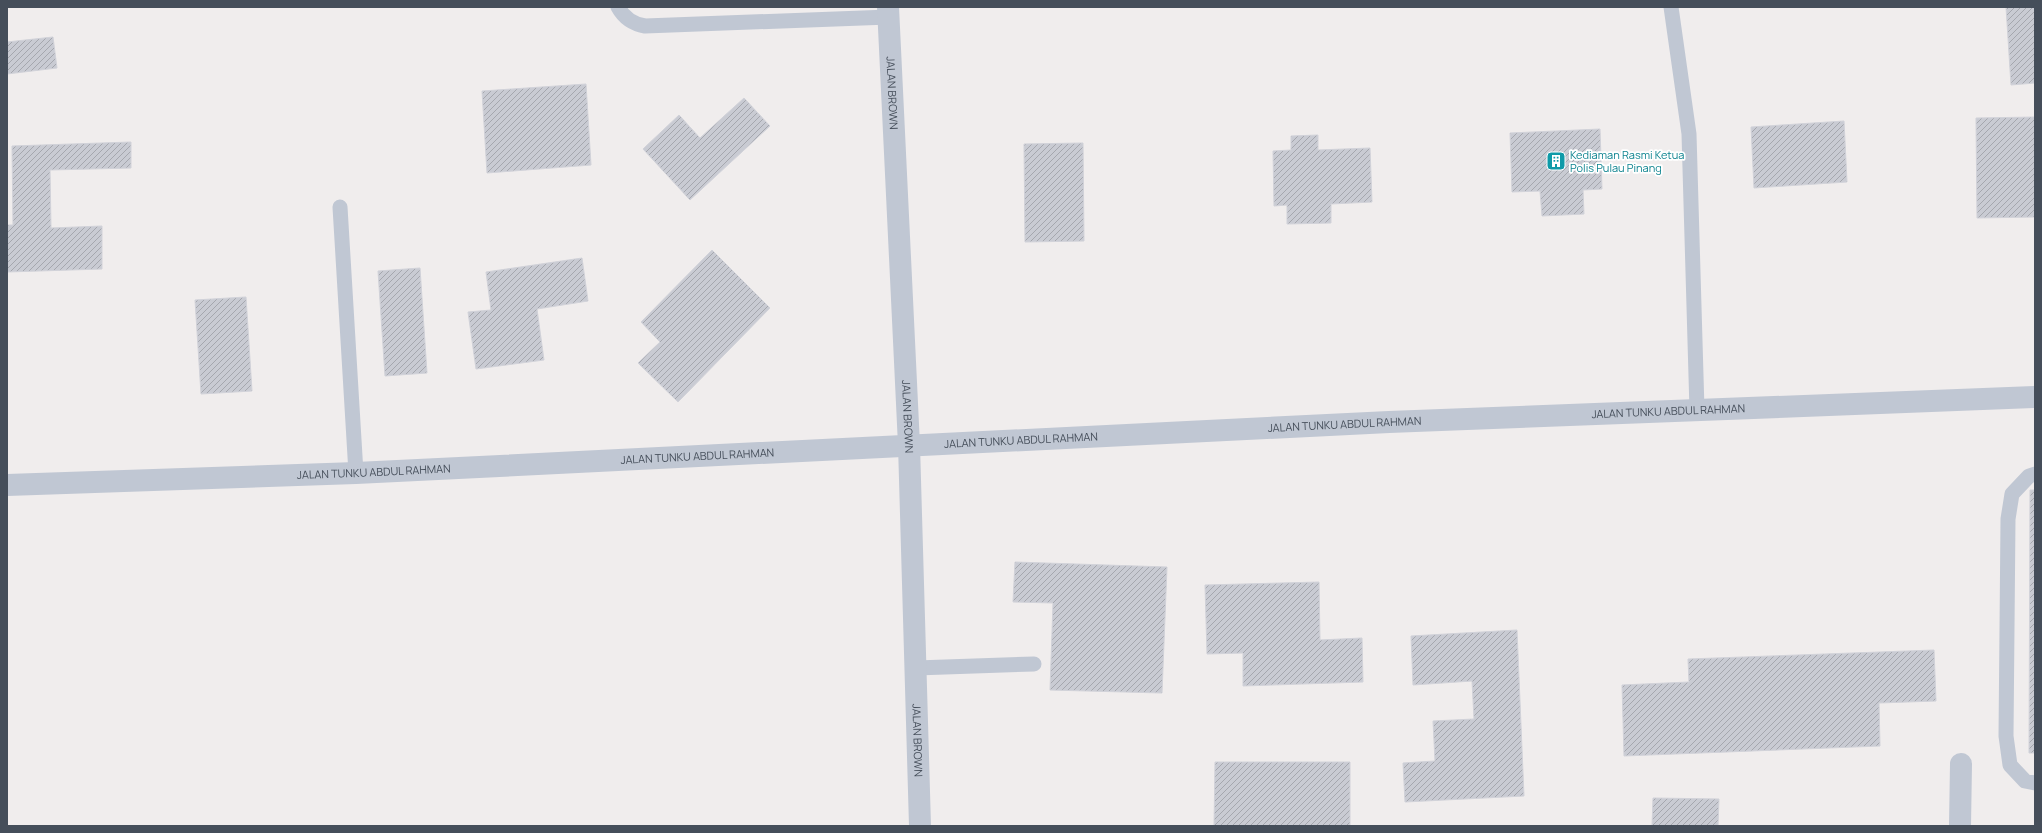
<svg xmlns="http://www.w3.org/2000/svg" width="2042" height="833" font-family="Manrope,sans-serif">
<defs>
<pattern id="building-hatch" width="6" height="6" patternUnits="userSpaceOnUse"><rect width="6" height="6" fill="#c9cbd3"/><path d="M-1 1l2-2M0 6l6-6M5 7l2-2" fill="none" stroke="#a5a7ae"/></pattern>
</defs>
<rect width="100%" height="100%" fill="#f0eded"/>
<path fill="url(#building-hatch)" stroke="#d1d2d9" d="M2006 7H2035V83L2011 85Z
M53 37 57 68 7 74V42Z
M586 84 591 165 487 173 482 91Z
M744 98 770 126 690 200 643 149 679 115 700 138Z
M2035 117V217L1977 218 1976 118Z
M1844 121 1847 182 1754 188 1751 127Z
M1600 129 1602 189 1583 190 1584 214 1542 216 1540 191 1512 192 1510 133Z
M1318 135V150L1370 148 1372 202 1331 204V223L1287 224V205L1274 206 1273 151 1291 150V136Z
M131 142V168L50 170 51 228 102 226V269L7 272V225H13L12 146Z
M1083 143 1084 241 1025 242 1024 144Z
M712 250 770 308 678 402 638 363 660 342 641 322Z
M582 258 588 301 537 309 544 360 476 369 468 312 491 310 486 272Z
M420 268 427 373 385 376 378 271Z
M246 297 252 391 201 394 195 300Z
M2030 490H2035V753H2029Z
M1015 562 1167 567 1162 693 1050 690 1053 603 1013 602Z
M1319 582 1320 640 1362 638 1363 682 1243 686V653L1207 654 1205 585Z
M1517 630 1524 796 1405 802 1403 763 1435 761 1433 721 1474 719 1472 681 1413 685 1411 636Z
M1934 650 1936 701 1879 703 1880 746 1624 756 1622 685 1689 682 1688 659Z
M1215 762H1350V826H1214Z
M1653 798 1719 799 1718 826H1652Z"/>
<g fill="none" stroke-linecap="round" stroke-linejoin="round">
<path stroke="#c0c7d3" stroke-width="15" d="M618 7C624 18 633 24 645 26L889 17
M1671 7 1689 134 1697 410
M340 207 356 473
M2035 474 2029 476 2012 494 2008 519 2006 736 2010 765 2025 781 2035 783
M916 668 1034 664"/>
<g stroke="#c0c7d3" stroke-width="22">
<path id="s1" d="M888 7 909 445 920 826"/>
<path id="s2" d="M7 485 356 473 1389 422 2035 397"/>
<path d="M1960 826 1961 764"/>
</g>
</g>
<defs>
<symbol id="building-square" viewBox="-11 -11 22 22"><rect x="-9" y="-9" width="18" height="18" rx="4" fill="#0f9aa8" stroke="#fff"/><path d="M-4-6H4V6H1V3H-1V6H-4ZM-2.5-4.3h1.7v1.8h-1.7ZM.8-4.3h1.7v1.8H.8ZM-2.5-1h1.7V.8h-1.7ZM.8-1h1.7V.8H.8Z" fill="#fff"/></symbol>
</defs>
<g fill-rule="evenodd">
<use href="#building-square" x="1545" y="150" width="22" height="22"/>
</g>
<g text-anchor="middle" stroke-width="3.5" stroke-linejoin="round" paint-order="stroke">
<g font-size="11" fill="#454e5a" stroke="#fff">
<text dy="4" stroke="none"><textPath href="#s1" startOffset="86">JALAN BROWN</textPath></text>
<text dy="4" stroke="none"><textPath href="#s2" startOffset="1663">JALAN TUNKU ABDUL RAHMAN</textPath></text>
<text dy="4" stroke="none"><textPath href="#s1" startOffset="410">JALAN BROWN</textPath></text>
<text dy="4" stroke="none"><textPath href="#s2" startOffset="1339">JALAN TUNKU ABDUL RAHMAN</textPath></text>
<text dy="4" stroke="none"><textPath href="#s2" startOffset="1015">JALAN TUNKU ABDUL RAHMAN</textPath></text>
<text dy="4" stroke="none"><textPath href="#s2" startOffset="691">JALAN TUNKU ABDUL RAHMAN</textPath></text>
<text dy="4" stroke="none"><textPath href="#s2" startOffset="367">JALAN TUNKU ABDUL RAHMAN</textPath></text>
<text dy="4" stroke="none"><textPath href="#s1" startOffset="734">JALAN BROWN</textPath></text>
</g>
<g font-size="11" fill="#0d838f" stroke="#fff" text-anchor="start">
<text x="1570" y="159">Kediaman Rasmi Ketua<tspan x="1570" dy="13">Polis Pulau Pinang</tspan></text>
</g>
</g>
<rect width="2042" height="833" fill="none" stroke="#454e5a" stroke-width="16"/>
</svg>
